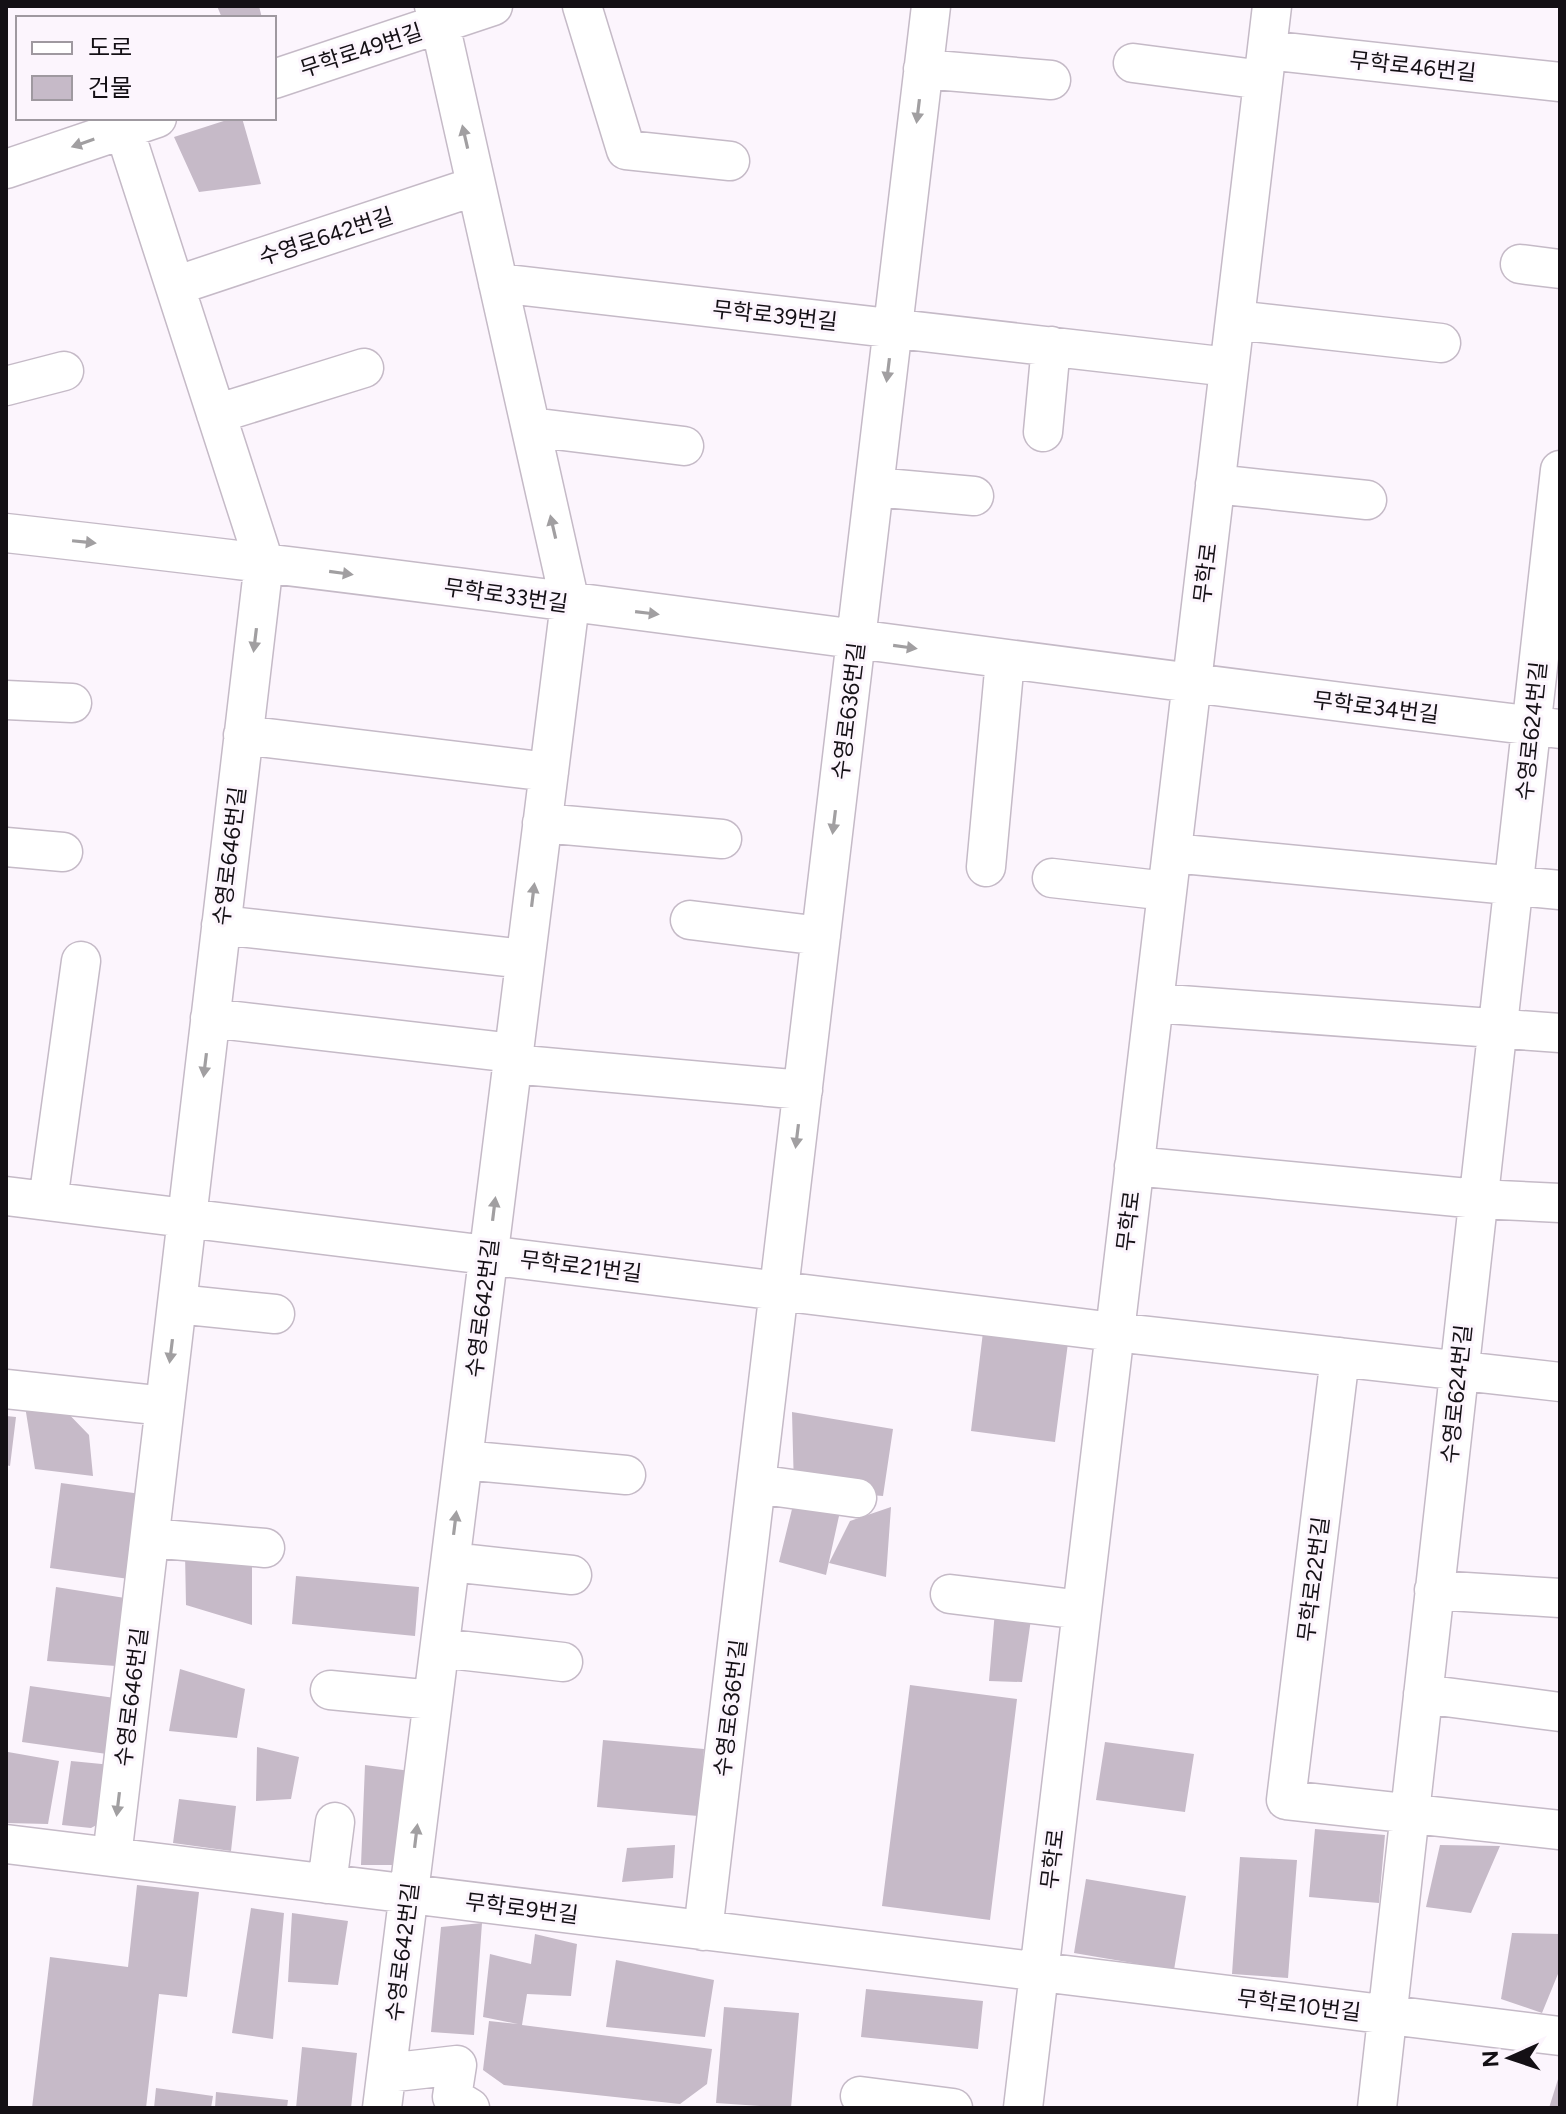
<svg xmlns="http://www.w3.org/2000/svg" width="1566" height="2114" font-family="Figtree,'Noto Sans KR',sans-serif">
<rect width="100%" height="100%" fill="#fcf5fd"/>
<path fill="#c6bac8" d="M217 6H259L262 18H222Z
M233 118H242L261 184 199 192 174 137Z
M983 1332 1068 1343 1055 1442 971 1431Z
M59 1404 89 1435 93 1476 35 1469 25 1406Z
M792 1412 893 1429 883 1496 794 1489Z
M6 1416 16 1417 10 1466 6 1465Z
M61 1483 141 1494 129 1579 50 1568Z
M793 1505 841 1507 826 1575 779 1562Z
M891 1507 886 1577 829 1563 850 1521Z
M185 1553H252V1625L186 1605Z
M296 1576 419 1587 415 1636 292 1624Z
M56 1587 125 1598 116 1666 47 1661Z
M995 1611 1031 1619 1022 1682 989 1681Z
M180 1669 245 1689 237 1738 169 1731Z
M910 1685 1017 1699 990 1920 882 1906Z
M30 1686 122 1699 114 1755 22 1742Z
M603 1740 704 1749 698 1816 597 1807Z
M1105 1742 1194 1754 1185 1812 1096 1800Z
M257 1747 299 1757 291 1799 256 1801Z
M8 1752 59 1761 48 1824 6 1823Z
M71 1761 112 1765 117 1814 91 1828 62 1825Z
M365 1765 418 1772 409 1865H361Z
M179 1799 236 1806 231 1851 173 1843Z
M1315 1829 1385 1835 1379 1903 1309 1897Z
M675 1845 673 1878 622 1882 627 1848Z
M1440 1845 1500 1846 1471 1913 1426 1907Z
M1240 1857 1297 1860 1288 1978 1232 1974Z
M1086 1879 1186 1896 1174 1970 1074 1953Z
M137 1885 199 1892 187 1997 159 1994 146 2108H32L50 1957 128 1967Z
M251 1908 284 1913 273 2039 232 2033Z
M292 1913 348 1921 338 1985 288 1982Z
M482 1923 474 2035 431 2032 441 1927Z
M1512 1933 1560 1934V1969L1542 2013 1501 1999Z
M535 1934 577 1944 571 1996 527 1994 522 2025 712 2049 707 2084 680 2104 504 2085 483 2070 489 2021 518 2024 483 2017 490 1954 531 1964Z
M616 1960 714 1980 705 2037 606 2027Z
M866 1989 983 2001 978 2049 861 2037Z
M724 2007 799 2013 791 2108 716 2103Z
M302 2047 357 2053 351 2108H296Z
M1559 2076 1560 2108H1549Z
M156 2088 213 2096 211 2108H154Z
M216 2092 288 2100 287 2108H215Z"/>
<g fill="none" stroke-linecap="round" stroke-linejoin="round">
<defs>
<path id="minor" d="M582 6 626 150 730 161
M1267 50 1560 82
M1133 63 1263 80
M923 69 1051 80
M274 79 493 6
M6 169 157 118
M1520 264 1560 269
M498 283 1229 367
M175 286 476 186
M1235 320 1441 343
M6 386 64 371
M216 414 364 368
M531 427 684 446
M1043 432 1051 346
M1215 484 1367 500
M874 487 974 496
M6 533C525 591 1042 667 1560 729
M6 700 72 703
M243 735 549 772
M542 823 722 839
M6 847 63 852
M1172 853 1560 890
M986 867 1005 660
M1052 878 1167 891
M690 920 821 936
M221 925 525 959
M1154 1003 1560 1033
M210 1018 514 1053
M512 1064 803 1090
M1134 1166 1478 1199 1560 1203
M6 1196 1114 1332 1560 1382
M48 1201 81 961
M177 1304 275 1314
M1340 1357 1286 1800 1560 1830
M6 1389 165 1406
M463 1460 626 1475
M756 1484 857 1498
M150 1538 265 1548
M451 1562 572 1575
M1434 1590 1560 1598
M950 1594 1082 1610
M440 1648 563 1662
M330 1690 433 1700
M1423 1694 1560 1712
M6 1844 1560 2036
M112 1857 264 562 124 129
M327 1884 335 1822
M703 1931 931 6
M387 2073 457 2065 452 2097 470 2108
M860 2096 953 2108
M382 2108 570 603 440 24 434 6
M1023 2108 1272 6
M1377 2108 1560 470"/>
</defs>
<use href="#minor" stroke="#c5bac7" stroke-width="41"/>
<use href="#minor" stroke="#fff" stroke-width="38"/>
</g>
<defs><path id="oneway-solid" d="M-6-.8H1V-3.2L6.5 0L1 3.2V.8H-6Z" transform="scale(2)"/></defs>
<g fill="#a19fa1">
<use href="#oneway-solid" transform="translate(918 111) rotate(97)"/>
<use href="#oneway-solid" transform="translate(465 137) rotate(-103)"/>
<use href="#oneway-solid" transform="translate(83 143) rotate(161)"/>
<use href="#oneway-solid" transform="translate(888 370) rotate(97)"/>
<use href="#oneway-solid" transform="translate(553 527) rotate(-103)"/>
<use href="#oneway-solid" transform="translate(84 542) rotate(6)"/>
<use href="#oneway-solid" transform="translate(341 573) rotate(8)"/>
<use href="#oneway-solid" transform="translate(647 613) rotate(7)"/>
<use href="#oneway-solid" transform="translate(255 640) rotate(97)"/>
<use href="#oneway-solid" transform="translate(905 647) rotate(8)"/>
<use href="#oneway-solid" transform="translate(834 822) rotate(97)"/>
<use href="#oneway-solid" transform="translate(533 895) rotate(-83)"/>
<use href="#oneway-solid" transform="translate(205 1065) rotate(97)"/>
<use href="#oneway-solid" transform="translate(797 1136) rotate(97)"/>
<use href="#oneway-solid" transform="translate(494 1209) rotate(-83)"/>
<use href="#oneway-solid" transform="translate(171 1351) rotate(97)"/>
<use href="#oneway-solid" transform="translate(455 1523) rotate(-83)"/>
<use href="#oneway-solid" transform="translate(118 1804) rotate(97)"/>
<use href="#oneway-solid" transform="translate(416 1836) rotate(-83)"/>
</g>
<g text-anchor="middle" stroke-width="6" stroke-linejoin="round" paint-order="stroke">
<g font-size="22" fill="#141015" stroke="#fcf5fd">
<text transform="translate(361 50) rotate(-18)" y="8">무학로49번길</text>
<text transform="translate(1413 66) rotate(6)" y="8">무학로46번길</text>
<text transform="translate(326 236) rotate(-18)" y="8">수영로642번길</text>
<text transform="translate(775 315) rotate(6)" y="8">무학로39번길</text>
<text transform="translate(1205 573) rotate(-83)" y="8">무학로</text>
<text transform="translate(506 595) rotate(8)" y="8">무학로33번길</text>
<text transform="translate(1376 707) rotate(7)" y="8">무학로34번길</text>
<text transform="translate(848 711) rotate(-83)" y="8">수영로636번길</text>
<text transform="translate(1531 731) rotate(-84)" y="8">수영로624번길</text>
<text transform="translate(229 856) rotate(-83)" y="8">수영로646번길</text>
<text transform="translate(1128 1221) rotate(-83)" y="8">무학로</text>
<text transform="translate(581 1266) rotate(7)" y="8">무학로21번길</text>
<text transform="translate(482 1308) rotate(-83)" y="8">수영로642번길</text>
<text transform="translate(1456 1394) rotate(-84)" y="8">수영로624번길</text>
<text transform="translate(1313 1579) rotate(-83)" y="8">무학로22번길</text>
<text transform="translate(131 1697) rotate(-83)" y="8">수영로646번길</text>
<text transform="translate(730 1708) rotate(-83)" y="8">수영로636번길</text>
<text transform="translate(1052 1859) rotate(-83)" y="8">무학로</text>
<text transform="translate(522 1908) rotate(7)" y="8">무학로9번길</text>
<text transform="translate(402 1952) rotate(-83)" y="8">수영로642번길</text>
<text transform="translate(1299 2005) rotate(7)" y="8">무학로10번길</text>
</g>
</g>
<rect width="1566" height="2114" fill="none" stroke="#141015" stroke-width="16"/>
<rect x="16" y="16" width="260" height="104" fill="#fcf5fd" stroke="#9f99a0" stroke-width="2"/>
<rect x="32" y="42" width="40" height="12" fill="#ffffff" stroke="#9f99a0" stroke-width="2"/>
<text x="88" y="56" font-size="24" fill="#141015">도로</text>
<rect x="32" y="76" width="40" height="24" fill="#c6bac8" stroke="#9f99a0" stroke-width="2"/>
<text x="88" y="96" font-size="24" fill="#141015">건물</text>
<g transform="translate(1510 2058) rotate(267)" stroke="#fcf5fd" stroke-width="6" paint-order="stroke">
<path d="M0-6L14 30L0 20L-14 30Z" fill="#141015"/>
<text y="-12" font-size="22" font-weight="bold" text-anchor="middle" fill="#141015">N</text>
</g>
</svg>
